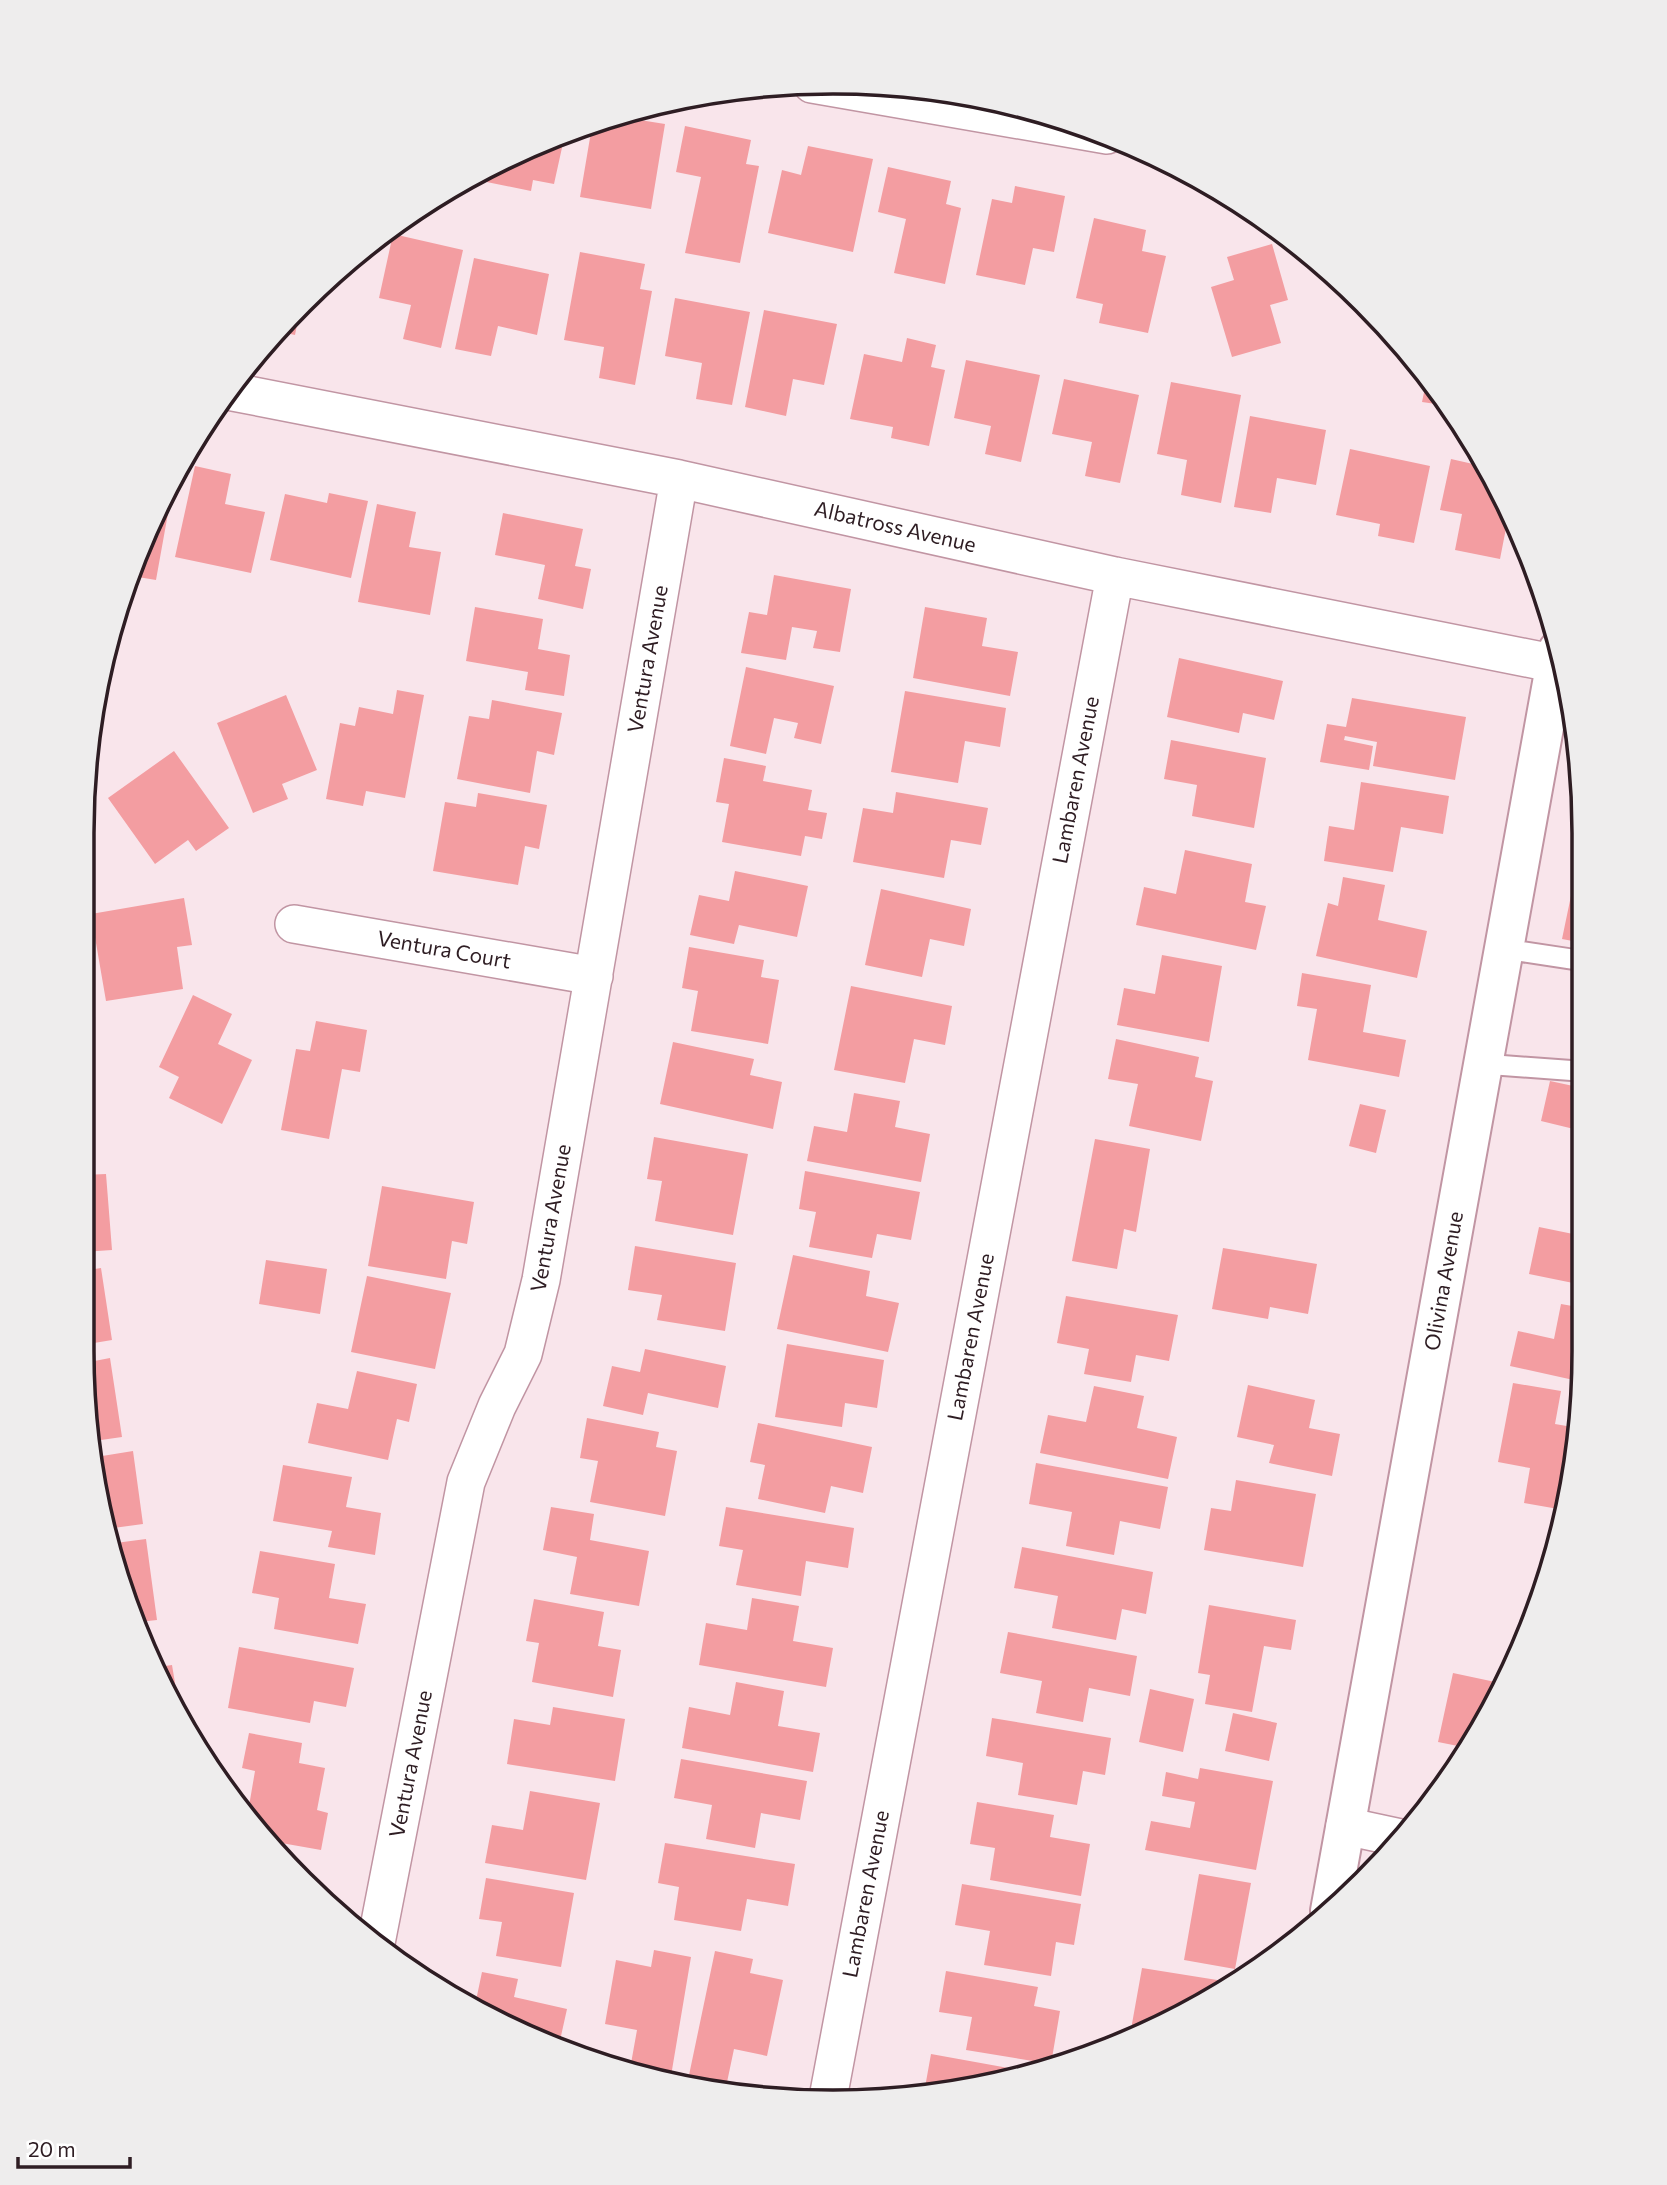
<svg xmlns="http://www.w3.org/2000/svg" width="1667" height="2185" font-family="Commissioner,sans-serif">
<rect width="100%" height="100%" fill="#f9e5eb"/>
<path fill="#f39da1" d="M621 117 665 124 651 209 580 197 592 126Z
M685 126 751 140 746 164 759 166 740 263 685 253 701 177 676 172Z
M565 134 554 184 533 180 531 191 472 179 546 140Z
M808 146 873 159 853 252 768 233 782 170 801 175Z
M888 167 951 181 946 204 961 208 945 284 894 273 906 219 878 212Z
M1015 186 1065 196 1054 252 1033 248 1025 285 976 275 992 199 1012 203Z
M1094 218 1146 230 1142 251 1166 256 1148 333 1099 323 1103 304 1076 298Z
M393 234 463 250 441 348 403 339 411 305 379 298Z
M1272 244 1288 300 1270 305 1281 343 1232 357 1211 287 1234 280 1227 257Z
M580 252 645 264 640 289 652 291 635 385 599 378 604 347 564 340Z
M474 258 549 274 537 335 498 326 491 356 455 349Z
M1328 272 1360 298 1357 302 1327 274Z
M675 298 750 312 732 405 696 399 702 363 665 356Z
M301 304 295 335 277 331Z
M764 310 837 324 824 385 793 379 786 416 745 407Z
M907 338 936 345 931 367 945 370 929 446 891 438 893 427 850 419 864 354 902 362Z
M966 360 1040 375 1021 462 985 454 991 426 954 418Z
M1427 378 1444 399 1450 406 1422 402Z
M1064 379 1139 395 1120 483 1085 476 1092 442 1052 434Z
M1171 382 1241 395 1221 503 1181 495 1187 460 1157 454Z
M1250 416 1326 430 1316 485 1277 478 1271 513 1234 507Z
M1350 449 1430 466 1414 543 1378 536 1380 524 1336 515Z
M1475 451 1508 518 1500 559 1455 550 1462 514 1440 510 1451 459 1473 464Z
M195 466 231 474 225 504 265 512 251 573 175 557Z
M166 490 172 491 156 580 132 576 160 501Z
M329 493 368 501 351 578 270 560 285 494 327 503Z
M377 504 416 512 409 547 441 552 430 615 358 602Z
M503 513 583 529 575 566 591 569 583 609 538 599 545 565 495 555Z
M774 575 851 589 840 652 813 648 817 631 792 627 786 660 741 653 749 612 767 615Z
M475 607 543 619 538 649 570 655 564 696 525 690 528 672 466 661Z
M925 607 987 618 982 646 1018 652 1010 696 913 678Z
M1179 658 1283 681 1274 720 1243 713 1239 733 1167 717Z
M746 667 834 686 821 744 794 738 798 723 774 718 766 754 730 746Z
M397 690 424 695 405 798 366 791 363 806 326 799 340 723 355 726 359 707 393 714Z
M905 691 1006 708 1000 747 965 741 958 783 891 772Z
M286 695 317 770 282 784 288 799 253 813 217 723Z
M1352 698 1466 717 1455 780 1373 766 1377 742 1345 736 1344 740 1373 746 1369 770 1320 762 1327 724 1346 727Z
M492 700 562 713 554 755 537 751 530 793 457 779 469 716 489 719Z
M1171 740 1266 758 1254 828 1192 816 1197 785 1164 779Z
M174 751 229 828 196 851 188 840 155 864 108 798Z
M724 758 766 766 763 781 812 790 808 810 827 813 822 839 805 836 801 856 722 842 729 804 716 802Z
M1361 782 1449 796 1443 834 1401 827 1393 872 1324 861 1329 826 1354 830Z
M896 792 988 808 981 845 951 840 944 878 853 862 863 808 893 813Z
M478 793 547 805 539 849 525 846 518 885 433 871 445 802 476 807Z
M1185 850 1252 864 1245 902 1266 906 1256 950 1136 925 1144 887 1176 894Z
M735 871 808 886 797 937 739 925 734 944 690 935 699 895 729 901Z
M1343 877 1385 885 1378 920 1427 931 1417 978 1316 956 1328 903 1338 906Z
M881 889 971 909 964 946 930 939 922 977 865 965Z
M1572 891 1578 892V942L1562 939Z
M184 898 192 945 177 947 183 989 106 1001 91 914Z
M689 947 764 960 761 977 779 980 768 1044 691 1031 698 991 682 988Z
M1162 955 1222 966 1209 1042 1117 1025 1124 988 1155 994Z
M1302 973 1371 985 1363 1032 1406 1040 1399 1077 1308 1060 1317 1009 1297 1006Z
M1577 983H1578V1009L1573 1008Z
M851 986 952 1006 945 1045 914 1039 905 1083 834 1070Z
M193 995 232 1014 218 1044 252 1060 222 1124 169 1098 179 1077 159 1067Z
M316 1021 367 1030 360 1072 342 1069 329 1139 281 1130 296 1049 310 1051Z
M1116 1039 1199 1057 1195 1077 1213 1081 1201 1141 1129 1126 1138 1084 1108 1079Z
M673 1042 754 1059 750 1075 782 1082 773 1129 660 1104Z
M1550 1081 1578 1087V1130L1541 1121Z
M854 1093 900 1101 895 1127 930 1134 921 1182 807 1161 814 1126 847 1132Z
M1360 1104 1386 1110 1376 1153 1349 1146Z
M654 1137 748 1154 733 1235 655 1221 662 1181 647 1179Z
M1095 1139 1150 1149 1136 1232 1124 1229 1117 1269 1072 1261Z
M805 1171 920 1192 911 1240 877 1234 872 1258 809 1247 816 1212 799 1209Z
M106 1174 112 1250 83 1252V1175Z
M382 1186 474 1202 467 1244 452 1241 446 1279 368 1266Z
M1539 1227 1578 1235V1284L1529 1274Z
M635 1246 736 1263 725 1331 657 1320 662 1295 628 1290Z
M1223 1248 1317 1264 1308 1314 1270 1307 1268 1319 1212 1309Z
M793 1255 870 1271 866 1296 899 1303 888 1352 777 1329Z
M266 1260 327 1269 320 1314 259 1304Z
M101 1268 112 1340 82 1345V1271Z
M367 1276 451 1293 435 1369 351 1352Z
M1066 1296 1178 1315 1169 1361 1136 1355 1131 1382 1084 1374 1089 1349 1057 1343Z
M1561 1304 1578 1307V1381L1510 1366 1518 1331 1554 1339Z
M787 1344 884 1360 877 1408 845 1403 842 1427 775 1417Z
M645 1349 726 1366 718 1408 648 1393 643 1415 603 1406 612 1366 640 1372Z
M110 1358 122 1437 94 1441 84 1363Z
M357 1371 417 1384 409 1422 397 1419 388 1460 308 1443 317 1403 348 1409Z
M1513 1383 1561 1391 1555 1424 1578 1428V1450L1564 1510 1524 1503 1530 1468 1498 1462Z
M1248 1385 1315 1400 1309 1428 1340 1434 1332 1476 1269 1463 1274 1445 1237 1437Z
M1094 1386 1144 1396 1137 1428 1177 1437 1168 1479 1040 1453 1048 1415 1086 1422Z
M587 1418 659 1432 656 1447 677 1451 665 1516 590 1502 598 1461 580 1458Z
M758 1423 872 1447 863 1493 831 1486 825 1513 758 1499 765 1465 750 1462Z
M133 1451 143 1524 106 1529 96 1457Z
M1036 1463 1168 1487 1160 1529 1120 1521 1114 1555 1066 1546 1072 1512 1029 1504Z
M283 1465 352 1477 346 1507 381 1513 375 1555 328 1547 332 1531 273 1521Z
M1236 1480 1316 1494 1303 1567 1204 1550 1211 1508 1231 1511Z
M551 1507 594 1514 590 1540 649 1551 639 1606 570 1594 577 1557 543 1550Z
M726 1507 854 1528 848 1568 806 1561 801 1596 736 1585 743 1550 719 1546Z
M146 1539 157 1620 139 1622 108 1544Z
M1022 1547 1153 1572 1146 1614 1122 1609 1116 1640 1052 1628 1058 1596 1014 1588Z
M260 1551 335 1564 329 1598 366 1604 358 1644 274 1629 279 1598 252 1593Z
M752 1598 799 1606 793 1641 833 1648 826 1687 699 1665 706 1623 747 1630Z
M534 1599 604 1612 598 1646 621 1650 613 1697 532 1682 539 1643 526 1641Z
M1209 1605 1296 1620 1291 1650 1264 1646 1252 1712 1205 1704 1210 1675 1198 1673Z
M1008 1632 1137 1656 1130 1696 1089 1688 1083 1722 1036 1713 1042 1681 1000 1673Z
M239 1647 354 1668 346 1707 314 1701 310 1723 228 1708Z
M172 1665 181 1719H180L158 1667Z
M1453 1673 1500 1683 1468 1748 1438 1742Z
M736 1682 784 1691 778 1726 820 1733 813 1772 682 1748 689 1707 730 1715Z
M1150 1689 1194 1699 1183 1752 1139 1742Z
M553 1707 625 1719 615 1781 507 1764 514 1719 550 1725Z
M1233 1713 1277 1723 1269 1761 1225 1751Z
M992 1718 1111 1738 1105 1775 1083 1771 1077 1805 1018 1795 1023 1763 986 1756Z
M249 1733 302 1743 299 1763 325 1768 317 1810 328 1813 321 1850 270 1841 248 1812 255 1771 242 1768Z
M681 1759 807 1781 800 1820 761 1813 755 1848 706 1839 712 1805 674 1798Z
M1200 1768 1273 1781 1256 1870 1145 1850 1151 1821 1190 1828 1195 1802 1162 1796 1166 1772 1198 1779Z
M530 1791 600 1803 586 1880 485 1863 492 1825 523 1830Z
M977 1802 1054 1815 1050 1837 1090 1844 1081 1896 990 1880 995 1848 970 1844Z
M665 1843 795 1864 788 1906 747 1899 741 1931 674 1920 679 1887 658 1883Z
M1199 1874 1251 1883 1235 1969 1184 1960Z
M486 1878 574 1893 561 1967 496 1956 502 1922 479 1919Z
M962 1884 1081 1904 1074 1945 1056 1942 1051 1976 984 1965 990 1931 955 1925Z
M654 1950 691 1957 671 2076 630 2069 637 2030 605 2024 616 1960 651 1967Z
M715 1951 753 1959 750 1973 783 1980 767 2056 734 2049 726 2087 688 2080Z
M1142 1968 1236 1983 1130 2035Z
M946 1971 1038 1987 1034 2006 1060 2011 1051 2064 966 2050 972 2017 939 2012Z
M482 1972 518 1979 514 1997 567 2009 559 2045 501 2025 474 2010Z
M931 2054 1030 2072 924 2093Z"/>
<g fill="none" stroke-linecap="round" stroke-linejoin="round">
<defs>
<path id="service" d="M1504 949 1578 960
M1483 1064 1578 1071"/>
<path id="minor" d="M812 84 1107 135
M228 391 679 479 1115 576 1562 665
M294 924 594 976
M1345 1826 1401 1838
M376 1943 466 1482 497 1406 523 1354 541 1280 679 479
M828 2098 1115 576"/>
<path id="tertiary" d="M1330 1911 1558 650"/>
</defs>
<use href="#service" stroke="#c195a3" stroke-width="23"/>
<use href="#minor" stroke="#c195a3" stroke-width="40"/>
<use href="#tertiary" stroke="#c195a3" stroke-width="42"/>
<use href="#service" stroke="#fff" stroke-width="19"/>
<use href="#minor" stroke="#fff" stroke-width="37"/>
<use href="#tertiary" stroke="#fff" stroke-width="38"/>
</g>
<g text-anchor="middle" stroke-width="7" stroke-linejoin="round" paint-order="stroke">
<g font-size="21" fill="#2e1d23" stroke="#fff">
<text transform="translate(895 527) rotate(13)" y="7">Albatross Avenue</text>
<text transform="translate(648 659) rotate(-80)" y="7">Ventura Avenue</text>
<text transform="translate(1076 780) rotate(-79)" y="7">Lambaren Avenue</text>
<text transform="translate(444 950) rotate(10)" y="7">Ventura Court</text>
<text transform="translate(551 1218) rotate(-80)" y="7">Ventura Avenue</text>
<text transform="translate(1444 1281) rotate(-80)" y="7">Olivina Avenue</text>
<text transform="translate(971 1337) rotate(-79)" y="7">Lambaren Avenue</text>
<text transform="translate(411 1764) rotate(-79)" y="7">Ventura Avenue</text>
<text transform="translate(866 1894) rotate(-79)" y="7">Lambaren Avenue</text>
</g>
</g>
<path d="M0 0H1667V2185H0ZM833 94H833A739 739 0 0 1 1572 833V1351A739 739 0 0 1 833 2090H833A739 739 0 0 1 94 1351V833A739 739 0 0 1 833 94Z" fill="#eeeded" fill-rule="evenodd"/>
<path fill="none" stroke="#2e1d23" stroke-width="3.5" d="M833 94H833A739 739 0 0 1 1572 833V1351A739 739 0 0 1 833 2090H833A739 739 0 0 1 94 1351V833A739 739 0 0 1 833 94Z"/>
<path d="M18 2157v10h112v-10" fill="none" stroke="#2e1d23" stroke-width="3.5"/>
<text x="28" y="2157" font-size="21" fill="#2e1d23" stroke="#ffffff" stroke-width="5" paint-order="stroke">20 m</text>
</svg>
